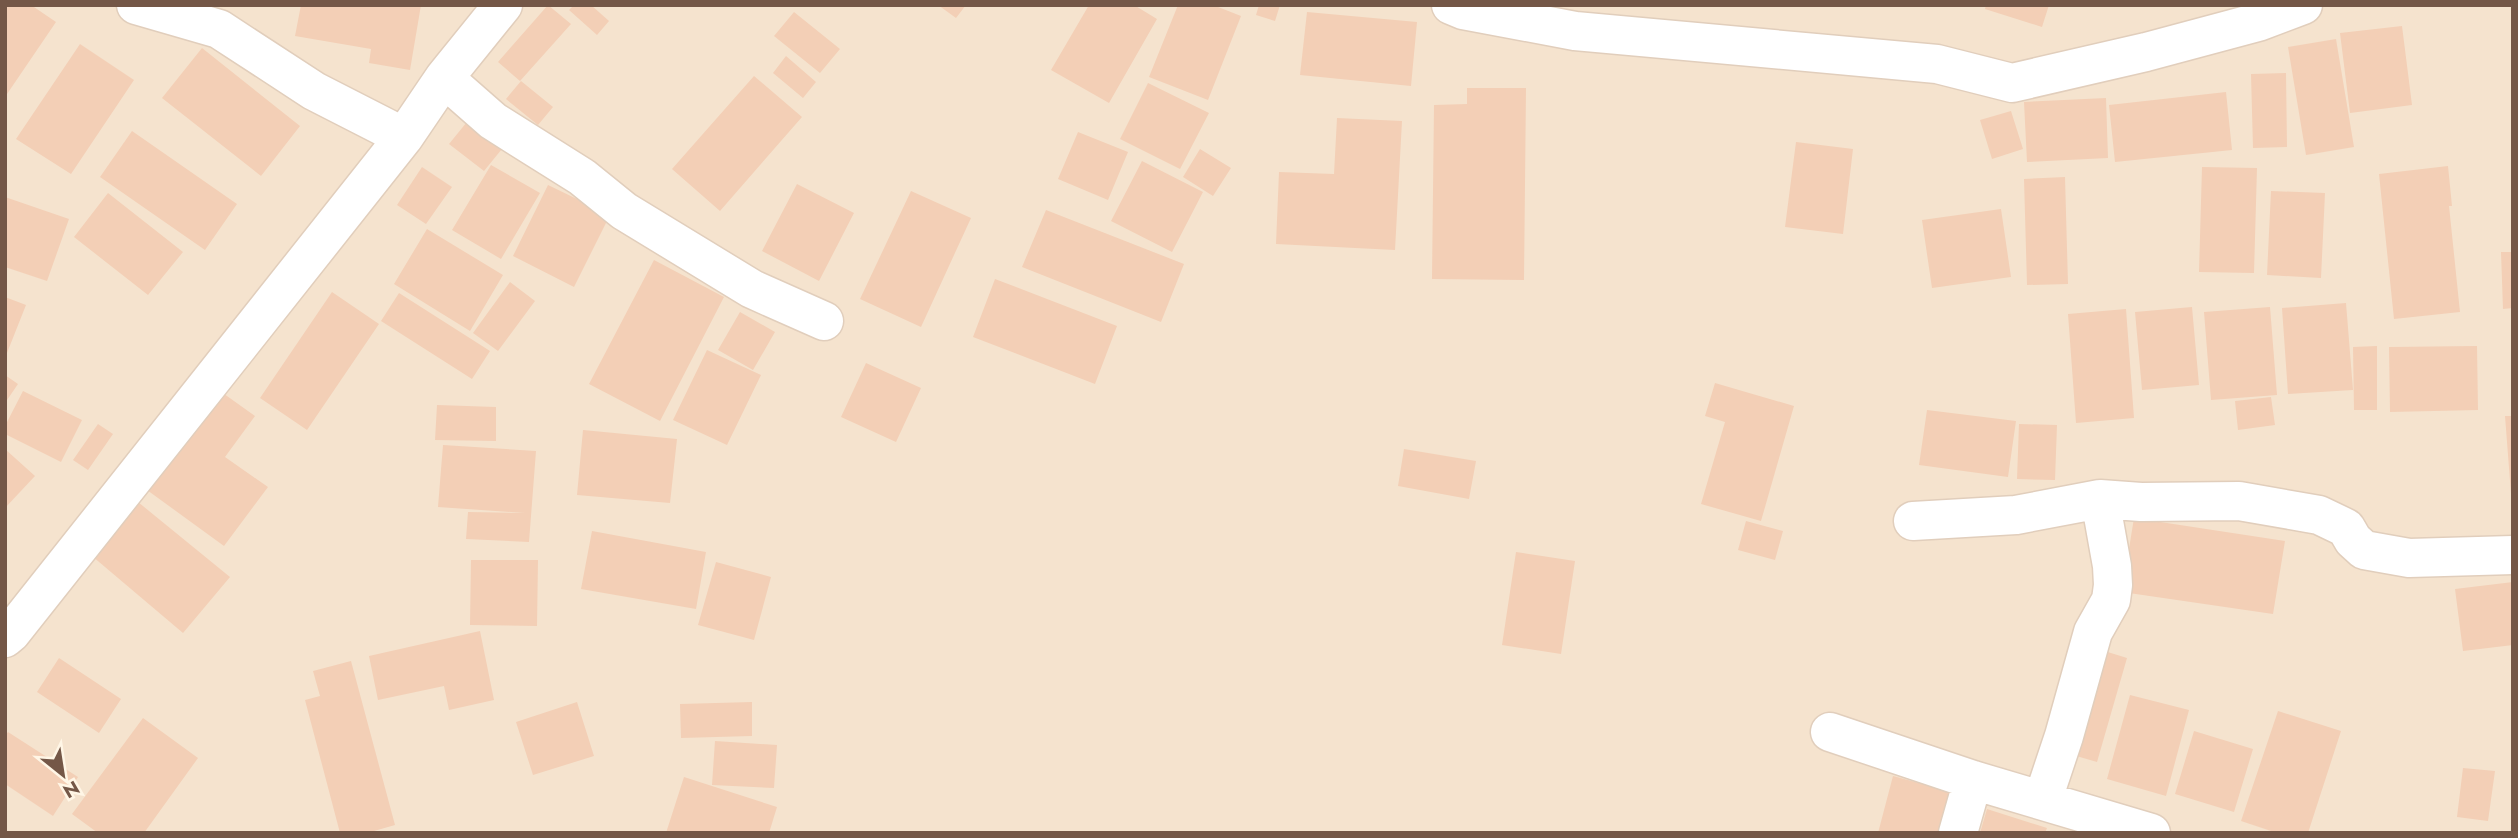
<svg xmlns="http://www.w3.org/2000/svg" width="2518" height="838" font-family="Jost,sans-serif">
<rect width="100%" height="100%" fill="#fdf2e0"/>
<path fill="#f5e3ce" d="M5 5H2513V833H5Z"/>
<path fill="#f3cfb6" d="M5 5H31L56 22 5 97Z
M301 5H421L410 70 369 63 371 49 295 36Z
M548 5 571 24 520 81 498 62Z
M574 5H591L609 21 597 35 569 10Z
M938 5H966L956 18Z
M1089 5H1134L1157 19 1109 103 1051 70Z
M1178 5H1213L1241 16 1208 100 1149 77Z
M1259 5H1280L1275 21 1256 15Z
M1986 5H2049L2042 27 1985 9Z
M794 12 840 49 820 73 774 36Z
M1307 12 1417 22 1411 86 1300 75Z
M2402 26 2412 105 2350 113 2340 33Z
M2336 39 2354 147 2306 155 2288 47Z
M80 44 134 80 71 174 16 139Z
M202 48 300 126 261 176 162 98Z
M786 56 816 82 803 98 773 73Z
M2286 73 2287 147 2253 148 2251 74Z
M754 76 802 117 720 211 672 169Z
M521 81 553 107 538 125 506 99Z
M1148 83 1209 113 1180 169 1120 139Z
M1467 88H1526L1524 280 1432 279 1434 105 1467 104Z
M2226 92 2232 150 2115 162 2109 105Z
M2106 98 2108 158 2027 162 2024 102Z
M2011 111 2023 149 1992 159 1980 120Z
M471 117 506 144 484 171 449 144Z
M1337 118 1402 121 1395 250 1276 244 1279 172 1334 174Z
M132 131 237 204 205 250 100 177Z
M1078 132 1128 152 1108 200 1058 179Z
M1796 142 1853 149 1843 234 1785 227Z
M1200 149 1231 168 1213 196 1183 177Z
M1142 161 1203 192 1172 252 1111 221Z
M491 165 540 193 501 259 452 230Z
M2448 166 2452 206H2449L2460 312 2394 319 2379 174Z
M422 167 452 187 426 224 397 205Z
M2202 167 2257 168 2254 273 2199 272Z
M2065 177 2068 284 2027 285 2024 179Z
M797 184 854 213 819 281 762 251Z
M548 185 610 215 574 287 513 256Z
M911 191 971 218 921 327 860 299Z
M2271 191 2325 193 2321 278 2267 275Z
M108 193 183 252 148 295 74 237Z
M5 197 69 219 47 281 5 267Z
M2001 209 2011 277 1932 288 1922 220Z
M1046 210 1184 264 1161 322 1022 267Z
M427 229 503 275 470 331 394 284Z
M2501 252H2513V308L2503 309Z
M654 260 724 297 660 421 589 384Z
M995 279 1117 326 1095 384 973 337Z
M510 282 535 301 498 351 473 333Z
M332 292 379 324 307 430 260 398Z
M399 293 490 351 472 379 381 321Z
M5 297 26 305 5 358Z
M2346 303 2353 390 2288 394 2282 308Z
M2192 307 2199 385 2142 390 2135 312Z
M2270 307 2277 395 2211 400 2204 312Z
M2126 309 2134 418 2076 423 2068 314Z
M740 312 775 332 753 370 718 350Z
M2377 346V410H2354L2353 347Z
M2477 346 2478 410 2390 412 2389 347Z
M707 350 761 375 727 445 673 420Z
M866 363 921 388 896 442 841 417Z
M5 375 18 384 5 403Z
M1715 383 1794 406 1761 521 1701 504 1725 422 1705 416Z
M23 391 82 420 61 462 5 434V426Z
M220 391 255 416 225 457 268 487 224 546 147 490Z
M2271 397 2275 425 2238 430 2235 401Z
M437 405 496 407V441L435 440Z
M1927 410 2016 421 2008 477 1919 465Z
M2505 416H2513V494H2511Z
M98 424 113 434 88 470 73 460Z
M2019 424 2057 425 2055 480 2017 479Z
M583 430 677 439 670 503 577 495Z
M443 445 536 451 529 542 466 539 468 512 525 513 438 507Z
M5 449 35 476 5 508Z
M1404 449 1476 461 1469 499 1398 486Z
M138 502 230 577 183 633 92 556Z
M2134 518 2285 541 2273 614 2122 592Z
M1746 521 1783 531 1775 560 1738 550Z
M592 531 706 552 696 609 581 589Z
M1516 552 1575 561 1561 654 1502 645Z
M471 560H538L537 626 470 625Z
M716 562 771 577 754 640 698 625Z
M2513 582V645L2463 651 2455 589Z
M480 631 494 700 449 710 444 686 378 700 369 656Z
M2098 649 2127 658 2097 762 2066 753Z
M59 658 121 699 99 733 37 692Z
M351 661 395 825 367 833H340L305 700 320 696 313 671Z
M2130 695 2189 710 2166 796 2107 779Z
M577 702 594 756 533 775 516 722Z
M752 702V736L681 738 680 704Z
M2278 711 2341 731 2308 833H2277L2241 821Z
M143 718 198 758 144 833H98L72 814Z
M2194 731 2253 749 2234 812 2175 794Z
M8 732 78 777 53 816 5 784V736Z
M715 741 777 745 774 788 712 785Z
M2463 768 2495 771 2488 821 2457 817Z
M1893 776 1956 793 1945 833H1878Z
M684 777 777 807 769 833H666Z
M1987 809 2047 828 2045 833H1980Z"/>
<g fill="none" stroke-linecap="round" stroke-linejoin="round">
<defs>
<path id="street" d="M136 5 219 29 314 91 404 137
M1451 5 1463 10 1575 31 1937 64 2012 83 2146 52 2258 22 2303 5
M444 78 493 121 582 177 624 211 752 289 824 321
M2100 499 2141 502 2239 501 2319 515 2346 528 2353 540 2364 550 2409 558 2513 555
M1913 521 2016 515 2100 499 2112 566 2113 585 2111 600 2093 632 2064 736 2043 799
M5 638 11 633 404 137 444 78 503 5
M1830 732 1973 780 2151 833
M1958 833 1973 780"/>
</defs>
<use href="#street" stroke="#e1cebc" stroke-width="41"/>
<use href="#street" stroke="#fff" stroke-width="38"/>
</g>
<rect width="2518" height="838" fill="none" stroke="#745747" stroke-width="14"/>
<g transform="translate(63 775) rotate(150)" stroke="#fff6e6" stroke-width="5" paint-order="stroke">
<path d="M0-5L12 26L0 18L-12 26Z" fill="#745747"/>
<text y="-10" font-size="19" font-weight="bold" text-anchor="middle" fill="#745747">N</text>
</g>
</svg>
